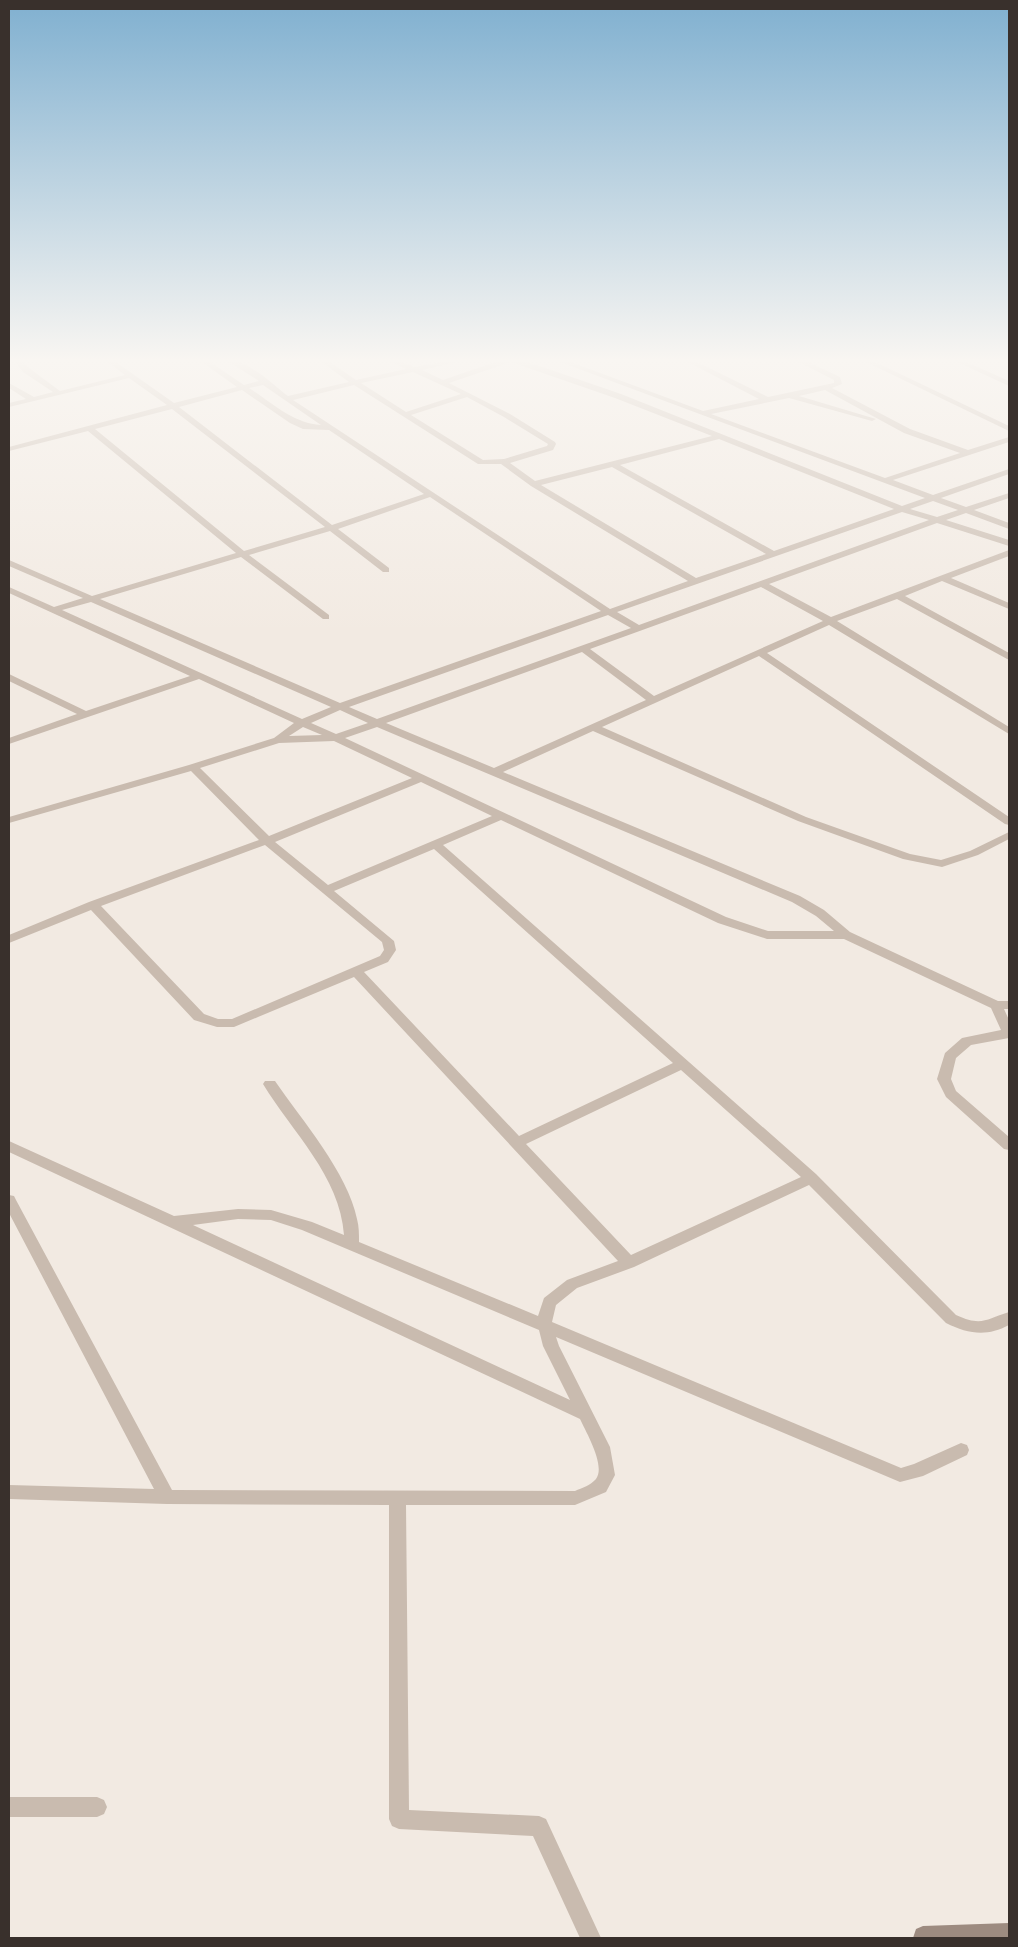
<svg xmlns="http://www.w3.org/2000/svg" width="1018" height="1947" font-family="'DejaVu Sans',sans-serif">
<rect width="100%" height="100%" fill="#f2eae2"/>
<g fill="none" stroke-linecap="round" stroke-linejoin="round">
<path fill="#c9bbaf" fill-rule="evenodd" d="M14 360H21L29 368 60 391 125 375 105 360H113L174 403 237 387 199 360H207L244 385 259 381 226 360C249 360 271 383 288 396L349 382 319 360H327L356 380 406 369 387 360H397L415 367 451 360H466L422 370 443 380 501 360H522L621 394 902 506 925 498 555 360H565L703 411 759 399 684 360H693L768 397 834 383V380L795 360H804L840 377 842 384 832 388 910 429 968 450 1009 437V442L893 480 933 495 1009 469V474L941 498 966 507 1009 493V498L974 510 1009 523V529L966 513 946 520 1009 540V546L937 523 769 584 831 617 1009 550V556L951 578 1009 603V609L942 581 905 596 1009 653V660L897 599 837 621 1009 727V734L829 625 767 653 1009 817V825L1005 824 759 656 602 727 806 817 910 854 941 860 970 851 1009 832V839L978 855 942 867 903 859 798 821 593 731 503 772 800 896 824 910 850 932 998 1001H1009V1009H1004L1009 1020V1038L971 1045 956 1058 951 1079 956 1091 1009 1137V1150L1004 1149 946 1097 937 1079 945 1053 962 1038 1001 1030 991 1008 844 939H767L718 923 501 820 443 845 816 1174 956 1315C982 1327 986 1319 1009 1312V1325C987 1337 968 1334 946 1323L809 1185 634 1267 577 1288 556 1305 552 1322 901 1468 914 1464 961 1443 967 1445 969 1450 967 1455 923 1476 900 1482 556 1337 559 1346 610 1447 615 1475 606 1492 575 1505H406L409 1810 539 1816 546 1819 601 1938H580L533 1836 399 1829 392 1826 389 1819V1505L167 1504 9 1499V1485L154 1489 9 1213V1195L14 1196 16 1200 172 1490 575 1491C582 1488 591 1485 596 1479 606 1466 586 1432 580 1419L9 1152V1141L174 1216 238 1209 271 1210 312 1222 344 1235C340 1176 292 1132 263 1084L265 1081H275C301 1119 348 1173 357 1219 359 1226 359 1234 359 1242L538 1316 544 1298 567 1280 618 1261 354 977 234 1027H217L194 1020 91 910 9 943V935L89 902 259 840 191 771 9 823V817L189 765 274 738 294 723 199 679 9 744V738L77 714 9 681V674L86 711 190 676 9 593V587L54 607 83 598 9 566V560L92 596 236 553 88 431 9 451V447L167 405 129 378 9 407V403L26 399 9 388V383L34 397 53 392 23 372ZM511 362 615 398 712 436 535 481 510 463 553 450 556 444 555 442 510 414 449 383ZM413 372 461 394 406 412 361 383ZM263 385 321 425C294 424 272 403 249 388ZM354 385 478 464H501L531 486 688 581 610 609 293 400ZM242 390 290 423 303 429 329 430 424 494 332 525 179 407ZM825 390 904 433 960 453 885 478 711 414 789 398 872 421 876 419 799 396ZM467 397 504 417 548 444 547 446 504 459 483 460 411 415ZM172 409 325 527 244 551 95 429ZM719 439 894 509 774 551 620 465ZM612 467 766 554 696 578 541 485ZM430 497 601 611 340 703 100 599 241 557 323 619H329V615L249 555 330 531 383 572H389V568L338 529ZM933 501 958 510 937 517 910 509ZM902 512 929 520 639 625 617 612ZM761 587 823 621 654 696 590 649ZM91 602 331 707 302 719 62 610ZM608 615 631 628 377 719 349 707ZM582 652 646 700 494 768 386 723ZM340 710 368 723 336 734 311 723ZM303 727 322 735 289 736ZM377 727 792 902 816 916 834 931H768L726 917 345 738ZM334 741 412 778 269 836 200 768 279 743ZM421 782 492 816 328 885 275 842ZM265 845 382 942 384 950 380 956 232 1019H218L204 1014 101 906ZM434 849 673 1063 519 1136 364 972 388 962 396 950 394 941 334 891ZM681 1070 801 1177 631 1255 526 1144ZM238 1219 271 1220 302 1230 539 1330 543 1346 570 1400 193 1225Z
M862 360H871L1009 426V431Z
M953 360H962L1009 381V386Z
M9 1797H97L104 1800 107 1807 104 1814 97 1817H9Z"/>
<path fill="#9d8b80" fill-rule="evenodd" d="M1009 1923V1938H913L916 1929 923 1926Z"/>
</g>
<linearGradient id="sky" x2="0" y2="1"><stop stop-color="#80b0d0"/><stop offset="0.57" stop-color="#f9f6f2"/><stop offset="1" stop-color="#f9f6f2" stop-opacity="0"/></linearGradient>
<rect width="1018" height="633" fill="url(#sky)"/>
<rect width="1018" height="1947" fill="none" stroke="#39302c" stroke-width="20"/>
</svg>
